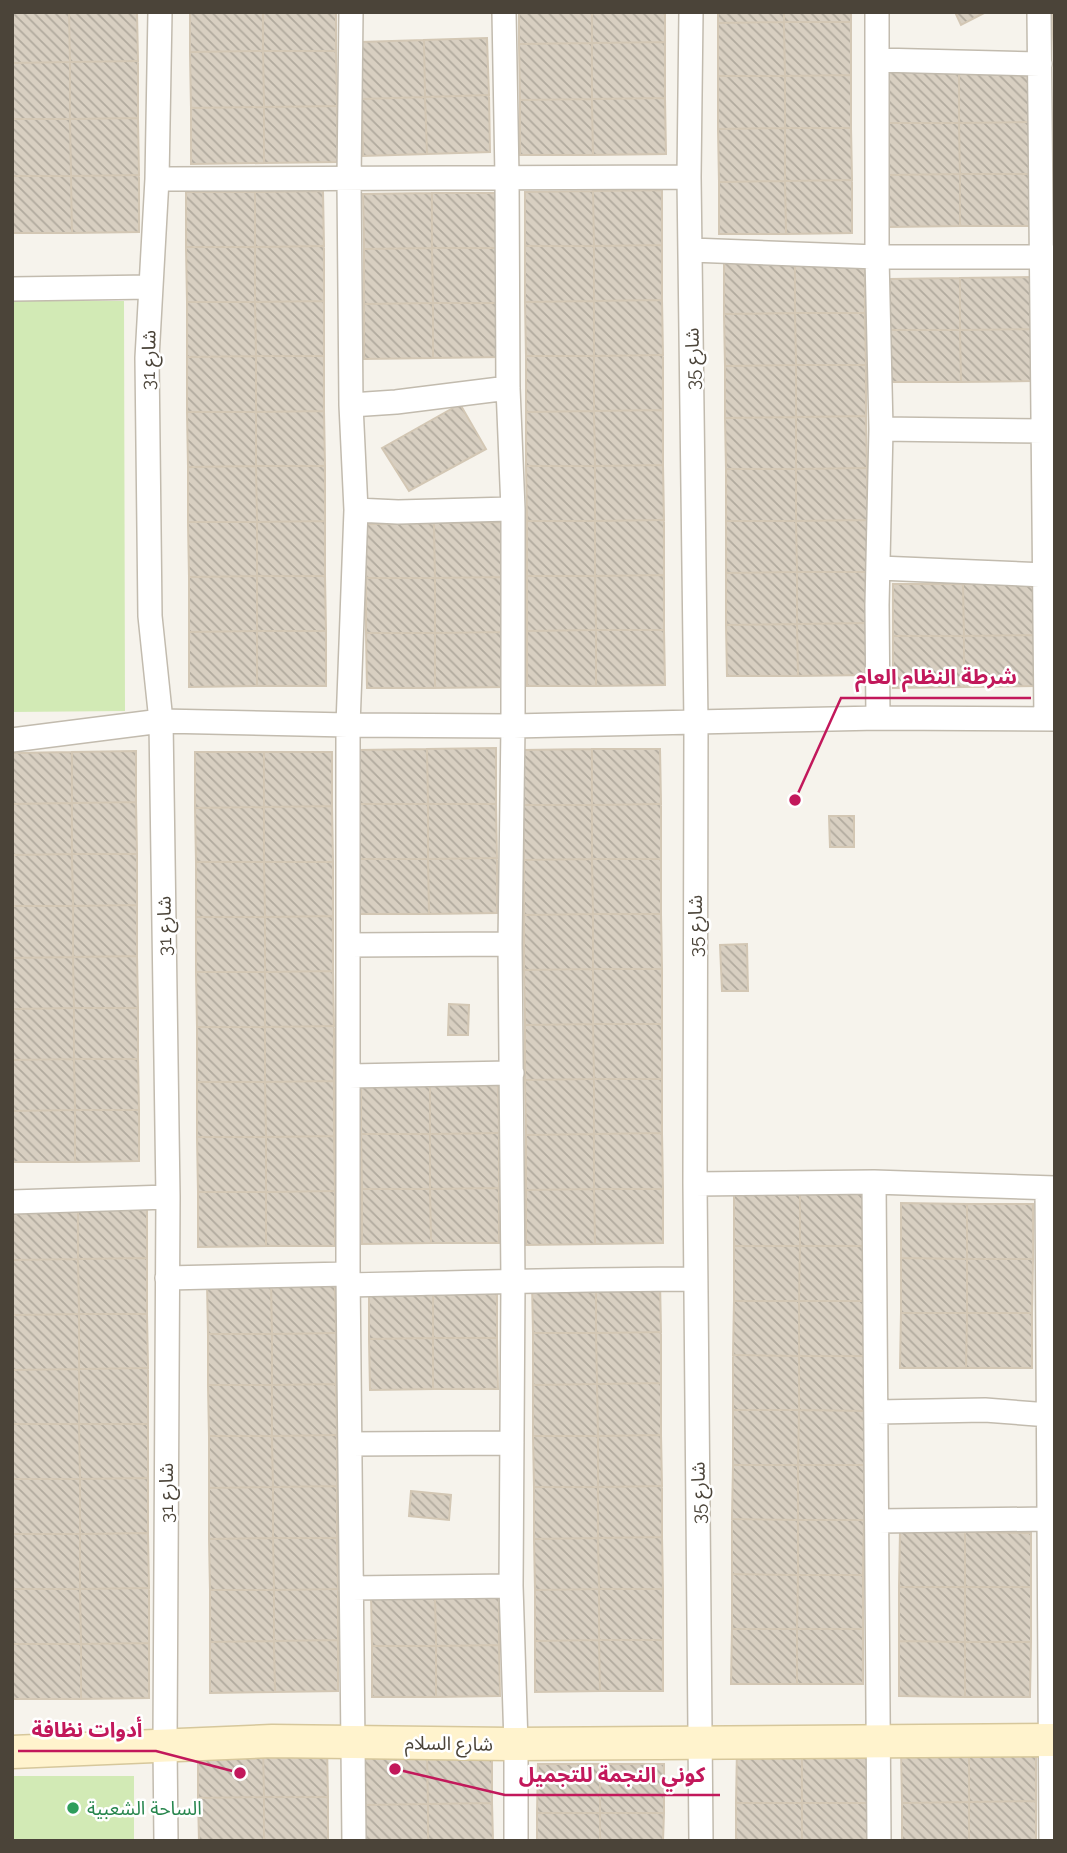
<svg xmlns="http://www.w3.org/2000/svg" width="1067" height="1853" font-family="Raleway,'Noto Sans Arabic',sans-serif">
<defs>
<pattern id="building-back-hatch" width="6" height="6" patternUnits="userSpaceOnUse" patternTransform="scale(1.75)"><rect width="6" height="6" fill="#d8cfc1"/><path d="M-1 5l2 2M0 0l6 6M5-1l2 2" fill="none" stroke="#b1aa9e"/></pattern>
</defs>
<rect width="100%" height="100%" fill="#f6f3ec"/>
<path fill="#d2eab5" d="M12 301H124L125 711 12 712Z
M12 1776H134V1841H12Z"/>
<path fill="url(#building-back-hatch)" stroke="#d3c7b4" stroke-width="2" d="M12 12H69L70 62 12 63Z
M69 12H137L138 61 70 62Z
M190 12H263V51L190 52Z
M263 12H336V51H263Z
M519 12H592V43L519 44Z
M592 12H665V42L592 43Z
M718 12H784V22L718 23Z
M784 12H851V22H784Z
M955 12H986L961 25Z
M1052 12H1055V57H1054Z
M784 22H851V75L785 76Z
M784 22 785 76H718V23Z
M487 38 489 95 425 97 424 40Z
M424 40 425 97 362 99 360 42Z
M665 42V98L592 99V43Z
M592 43V99L520 100 519 44Z
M263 51H336L337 106 264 107Z
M263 51 264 107 191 108 190 52Z
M138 61V118L70 119V62Z
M70 62V119H12V63Z
M1029 70 1030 122 959 123V71Z
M888 71H959V123H889Z
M851 75V128H785V76Z
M718 76H785V128L718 129Z
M489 95 490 152 427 154 425 97Z
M425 97 427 154 363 156 362 99Z
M665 98 666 154 593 155 592 99Z
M592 99 593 155H520V100Z
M337 106V162L264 163V107Z
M264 107V163L191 164V108Z
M138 118 139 175 71 176 70 119Z
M12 119H70L71 176H12Z
M1030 122V174H960L959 123Z
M889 123H959L960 174 889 175Z
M785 128H851L852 180 785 181Z
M785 128V181L719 182 718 129Z
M960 174V226L889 227V175Z
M960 174H1030V226H960Z
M139 175V232L72 233 71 176Z
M12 176H71L72 233H12Z
M852 180V233L786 234 785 181Z
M785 181 786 234H719V182Z
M662 190V245L594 246 593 191Z
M323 191 324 246 255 247V192Z
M593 191 594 246H525V192Z
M186 192H255V247H186Z
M432 193V248L364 249 363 194Z
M432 193H501V248H432Z
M662 245V300L594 301V246Z
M324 246V301L255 302V247Z
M525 246H594V301L525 302Z
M186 247H255V302H187Z
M432 248 433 303 364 304V249Z
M432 248H501V303H433Z
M865 261V313H795V262Z
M724 262H795V313L724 314Z
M1031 277V329L960 330V278Z
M960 278V330H890V279Z
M662 300 663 355 594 356V301Z
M324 301V356H256L255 302Z
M594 301V356H526L525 302Z
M187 302H255L256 356 187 357Z
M433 303V358L364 359V304Z
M433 303H501L502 357 433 358Z
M795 313 796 365 725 366 724 314Z
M795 313H865L866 365H796Z
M1031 329 1032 381 961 382 960 330Z
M890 330H960L961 382H891Z
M663 355V410L594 411V356Z
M256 356V412H187V357Z
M256 356H324V411L256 412Z
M526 356H594V411L526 412Z
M796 365V417L725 418V366Z
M796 365H866V416L796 417Z
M460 404 486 449 409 491 382 448Z
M663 410V465L595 466 594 411Z
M324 411 325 466H256V412Z
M594 411 595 466H526V412Z
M187 412H256V466L188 467Z
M866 416 867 468 796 469V417Z
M796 417V469H726L725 418Z
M663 465 664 520 595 521V466Z
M256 466 257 522H188V467Z
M256 466H325V521L257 522Z
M526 466H595V521H527Z
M867 468V520L796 521V469Z
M726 469H796V521H726Z
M664 520V575L595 576V521Z
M867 520V572H797L796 521Z
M325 521V576H257V522Z
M527 521H595V576H527Z
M726 521H796L797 572 726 573Z
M188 522H257V576L189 577Z
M503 522V577L435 578 434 523Z
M434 523 435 578H366V524Z
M797 572V624L726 625V573Z
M797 572H867L868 623 797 624Z
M664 575V630H596L595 576Z
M257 576V631L189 632V577Z
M257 576H325L326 631H257Z
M527 576H595L596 630 527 631Z
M503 577V632L435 633V578Z
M366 578H435V633H366Z
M1034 583V635L964 636 963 584Z
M893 584H963L964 636H893Z
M868 623V675L798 676 797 624Z
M797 624 798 676H727L726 625Z
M596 630H664L665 685 596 686Z
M596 630V686H527V631Z
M257 631V686L189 687V632Z
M257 631H326V686H257Z
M503 632V687L435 688V633Z
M366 633H435V688H367Z
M1034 635 1035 686 964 687V636Z
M893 636H964V687L893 688Z
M496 748V804H428L427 749Z
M427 749 428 804H359V750Z
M592 749H660L661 804 592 805Z
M592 749V805H523V750Z
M136 751V802L72 803V752Z
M72 752V803L12 804V753Z
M195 752H264V807L195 808Z
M264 752H332V806L264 807Z
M136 802 137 854H72V803Z
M72 803V854L12 855V804Z
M359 804H428V859H359Z
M428 804H496L497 858 428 859Z
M661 804V859H592V805Z
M523 805H592V859L524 860Z
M332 806 333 862H264V807Z
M264 807V862H196L195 808Z
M829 816H854V847H830Z
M72 854 73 906H12V855Z
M72 854H137V905L73 906Z
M497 858V913L429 914 428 859Z
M359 859H428L429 914H360Z
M592 859H661V914H593Z
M592 859 593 914 524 915V860Z
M196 862H264L265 917H196Z
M264 862H333V916L265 917Z
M137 905V956L73 957V906Z
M12 906H73V957L12 958Z
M593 914H661L662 969H593Z
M593 914V969L524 970V915Z
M333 916V971L265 972V917Z
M196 917H265V972H196Z
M747 944 748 991H722L720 945Z
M137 956 138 1008H74L73 957Z
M73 957 74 1008 12 1009V958Z
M593 969H662V1024H593Z
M593 969V1024L525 1025 524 970Z
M333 971 334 1026 265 1027V972Z
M196 972H265V1027H197Z
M449 1004 469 1005 468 1035H448Z
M74 1008V1059L12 1060V1009Z
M74 1008H138V1059H74Z
M593 1024H662V1079H594Z
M593 1024 594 1079 525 1080V1025Z
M334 1026V1081L265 1082V1027Z
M197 1027H265V1082H197Z
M74 1059 75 1110 12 1111V1060Z
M74 1059H138L139 1110H75Z
M498 1078 499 1133 430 1134V1079Z
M361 1079H430V1134H361Z
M594 1079H662V1133L594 1134Z
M594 1079V1134L526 1135 525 1080Z
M334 1081V1136L266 1137 265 1082Z
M197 1082H265L266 1137H197Z
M75 1110H139V1161L75 1162Z
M75 1110V1162H12V1111Z
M499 1133V1188L430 1189V1134Z
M662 1133 663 1189H594V1134Z
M361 1134H430V1189H362Z
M594 1134V1189L526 1190V1135Z
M334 1136 335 1191 266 1192V1137Z
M197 1137H266V1192H198Z
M499 1188V1243H431L430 1189Z
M362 1189H430L431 1243 362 1244Z
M594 1189H663V1243L595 1244Z
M594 1189 595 1244 526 1245V1190Z
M335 1191V1246H266V1192Z
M734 1191H800V1246H734Z
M800 1191 865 1192V1246H800Z
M198 1192H266V1246L198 1247Z
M901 1203 967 1204V1259L901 1258Z
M78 1204H147V1258L78 1259Z
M78 1204V1259L12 1260V1205Z
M967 1204H1033V1259H967Z
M734 1246H800L799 1301H734Z
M800 1246H865V1301H799Z
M147 1258V1314H79L78 1259Z
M901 1258 967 1259V1313H901Z
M78 1259 79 1314 12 1315V1260Z
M967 1259H1033L1032 1313H967Z
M660 1281 661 1332 596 1333V1282Z
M271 1282 272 1334H208L207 1283Z
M271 1282H335L336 1333 272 1334Z
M532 1282H596V1333H533Z
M497 1286V1338H433V1287Z
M433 1287V1338L369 1339V1288Z
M734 1301H799V1356L733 1355Z
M799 1301H865V1356H799Z
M901 1313H967L966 1368H900Z
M967 1313H1032V1368H966Z
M79 1314H147L148 1368 79 1369Z
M79 1314V1369L12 1370V1315Z
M661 1332V1383L597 1384 596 1333Z
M336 1333V1384L272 1385V1334Z
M533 1333H596L597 1384 533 1385Z
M208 1334H272V1385H208Z
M433 1338V1389L370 1390 369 1339Z
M433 1338H497L498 1389H433Z
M733 1355 799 1356V1410H733Z
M799 1356H865L864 1411 799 1410Z
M148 1368V1424H79V1369Z
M79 1369V1424H12V1370Z
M661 1383V1435L598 1436 597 1384Z
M336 1384 337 1435 272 1436V1385Z
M597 1384 598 1436H533V1385Z
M208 1385H272V1436H209Z
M733 1410H799L798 1465H733Z
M799 1410 864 1411V1465H798Z
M12 1424H79L80 1479H12Z
M79 1424H148V1478L80 1479Z
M337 1435V1486L273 1487 272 1436Z
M661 1435 662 1486 598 1487V1436Z
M209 1436H272L273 1487 209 1488Z
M533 1436H598V1487H534Z
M733 1465H798V1520L732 1519Z
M798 1465H864V1520H798Z
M148 1478V1533L80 1534V1479Z
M12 1479H80V1534H12Z
M337 1486V1538H273V1487Z
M662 1486V1537L598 1538V1487Z
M273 1487V1538L209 1539V1488Z
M534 1487H598V1538L534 1539Z
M411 1491 451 1495 449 1520 409 1516Z
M732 1519 798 1520V1575L732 1574Z
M798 1520H864L863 1575H798Z
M900 1532H965V1587H899Z
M965 1532 1031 1533V1587H965Z
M148 1533 149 1588 80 1589V1534Z
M12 1534H80V1589H12Z
M662 1537 663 1589H599L598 1538Z
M273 1538 274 1590H210L209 1539Z
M273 1538H337L338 1589 274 1590Z
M598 1538 599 1589 535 1590 534 1539Z
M732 1574 798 1575 797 1629H732Z
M798 1575H863V1629H797Z
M899 1587H965V1642L899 1641Z
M965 1587H1031V1642H965Z
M149 1588V1643L81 1644 80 1589Z
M12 1589H80L81 1644H12Z
M338 1589V1640L274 1641V1590Z
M599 1589H663V1640H599Z
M599 1589V1640L535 1641V1590Z
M210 1590H274V1641L210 1642Z
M435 1594 436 1646H372L371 1595Z
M435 1594H499V1645L436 1646Z
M732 1629H797V1684H731Z
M797 1629H863V1684H797Z
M338 1640V1691L275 1692 274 1641Z
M599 1640H663V1691H600Z
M599 1640 600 1691 535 1692V1641Z
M274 1641 275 1692 210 1693V1642Z
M899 1641 965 1642V1697L899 1696Z
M965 1642H1031L1030 1697H965Z
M149 1643V1698L81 1699V1644Z
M12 1644H81V1699H12Z
M499 1645 500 1696 436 1697V1646Z
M372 1646H436V1697H372Z
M327 1745 328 1797H264L263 1746Z
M198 1746H263L264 1797 198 1798Z
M737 1748H802V1803H736Z
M802 1748H868V1803H802Z
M969 1749H1036V1801L969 1802Z
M969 1749V1802L902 1803 901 1750Z
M492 1751V1803L428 1804 427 1752Z
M427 1752 428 1804 363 1805 362 1753Z
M538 1764H600V1813H537Z
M600 1764H664V1813H600Z
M264 1797V1841H199L198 1798Z
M264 1797H328V1841H264Z
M1036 1801V1841H969V1802Z
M969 1802V1841H902V1803Z
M492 1803 493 1841H428V1804Z
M736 1803H802V1841H736Z
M802 1803H868L867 1841H802Z
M428 1804V1841H363V1805Z
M537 1813H600V1841H537Z
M600 1813H664L663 1841H600Z"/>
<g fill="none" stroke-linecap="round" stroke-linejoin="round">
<defs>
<path id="street" d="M160 12 157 179 147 358 150 616 161 721 168 1197 165 1744 166 1841
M351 12 349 180 351 405 356 510 348 725V1274L354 1841
M504 12 507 177 508 388 513 509V726L510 944 513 1282 511 1586 516 1744V1841
M691 12 689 177 696 723 695 1184 701 1841
M877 12V257L881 429 877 605 878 718
M1039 12 1046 719
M878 60 1040 64
M157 179C334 180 511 177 689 177
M691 250 877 257H1055
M12 289 151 287
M351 405 396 402 508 388
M881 429 1044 431
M356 510 398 512 513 509
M879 568 1045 575
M12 740 161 721 348 725 513 726 878 718 1055 719
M349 945 510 944
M349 1076 512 1073
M874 1182 879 1841
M695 1184 874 1182 1055 1188
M1047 1188 1051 1841
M12 1202 168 1197
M167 1278 348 1274
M348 1285C464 1283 580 1279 695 1279
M877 1412 985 1410 1049 1415
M350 1444 512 1443
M878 1521 1048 1519
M352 1588 511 1586"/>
<path id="secondary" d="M12 1752 272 1741 516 1744 1055 1740"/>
</defs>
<use href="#street" stroke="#c2bbae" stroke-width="26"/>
<use href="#secondary" stroke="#d6c79b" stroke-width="35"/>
<use href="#street" stroke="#fff" stroke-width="23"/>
<use href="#secondary" stroke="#fff3cd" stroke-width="32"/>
</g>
<circle fill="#2e9e5b" stroke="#fff" stroke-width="2.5" cx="73" cy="1808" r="7"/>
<g text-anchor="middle" stroke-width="5" stroke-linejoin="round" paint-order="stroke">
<g font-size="19" fill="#4b4439" stroke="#fff">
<text transform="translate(692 359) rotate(-91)" y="7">شارع 35</text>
<text transform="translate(148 360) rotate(-89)" y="7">شارع 31</text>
<text transform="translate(164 926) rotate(-91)" y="7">شارع 31</text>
<text transform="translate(695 926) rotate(-90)" y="7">شارع 35</text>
<text transform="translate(166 1493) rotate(-90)" y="7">شارع 31</text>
<text transform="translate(698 1493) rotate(-91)" y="7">شارع 35</text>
<text transform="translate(449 1743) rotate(1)" y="7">شارع السلام</text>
</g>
<g font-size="19" fill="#27864d" stroke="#fff" text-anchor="start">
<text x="87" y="1815">الساحة الشعبية</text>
</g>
</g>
<path fill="none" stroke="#c2185b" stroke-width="2.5" d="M795 800L841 698H1031M240 1773L156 1751H18M395 1769L505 1795H720"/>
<g fill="#c2185b" stroke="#fff" stroke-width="2.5">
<circle cx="795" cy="800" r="7"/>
<circle cx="240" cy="1773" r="7"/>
<circle cx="395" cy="1769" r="7"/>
</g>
<g font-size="21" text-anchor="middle" font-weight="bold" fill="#c2185b" stroke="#fff" stroke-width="5" stroke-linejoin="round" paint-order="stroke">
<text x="936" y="684">شرطة النظام العام</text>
<text x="87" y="1737">أدوات نظافة</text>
<text x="612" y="1782">كوني النجمة للتجميل</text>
</g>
<rect width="1067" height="1853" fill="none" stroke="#4b4439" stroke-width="28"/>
</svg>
